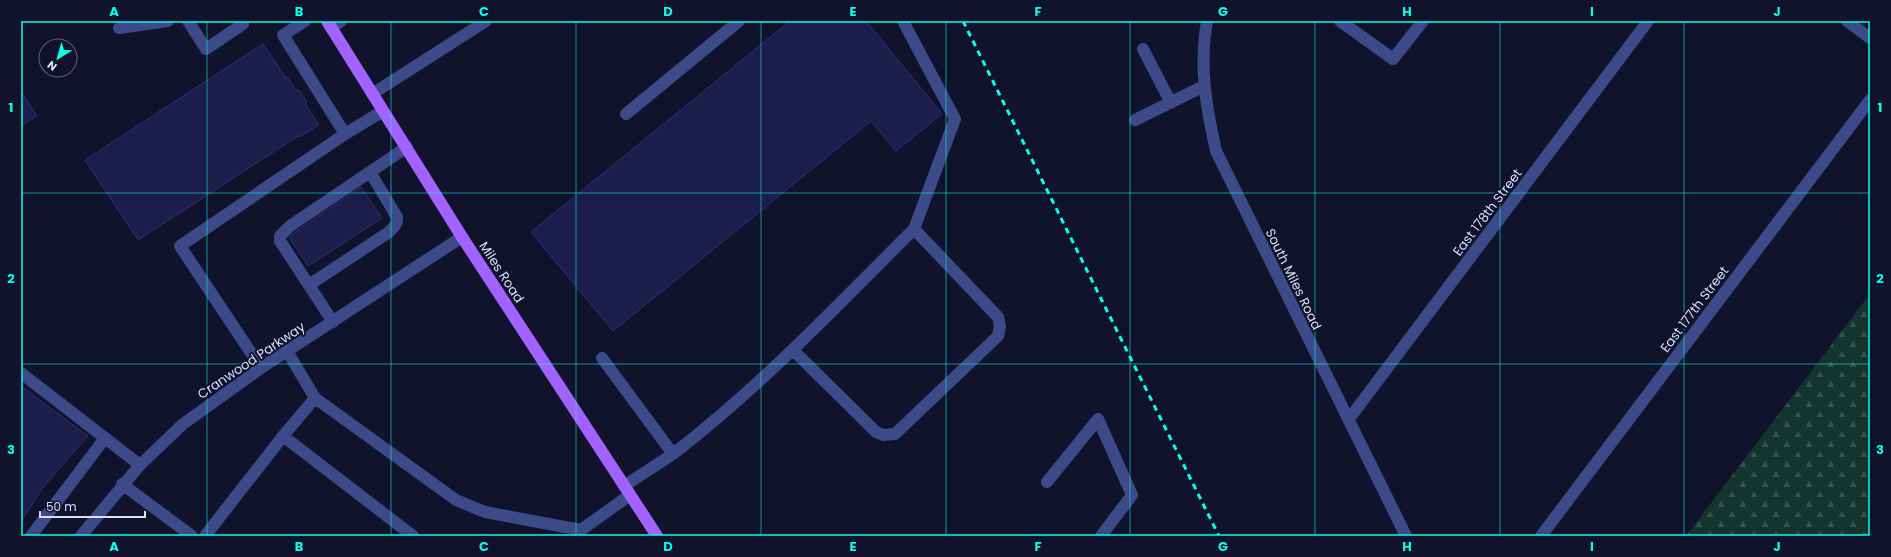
<svg xmlns="http://www.w3.org/2000/svg" width="1891" height="557" font-family="Poppins,sans-serif">
<defs>
<pattern id="forest-firs" width="22" height="20" patternUnits="userSpaceOnUse"><rect width="22" height="20" fill="#14352d"/><path d="M5 1l3.5 6h-7zM16 11l3.5 6h-7z" fill="#36524c"/></pattern>
</defs>
<rect width="100%" height="100%" fill="#11122b"/>
<path fill="url(#forest-firs)" d="M1870 294V536H1686Z"/>
<path fill="#1d1d4c" stroke="#2f3078" d="M790 21H866L942 114 896 151 871 121 613 331 531 232Z
M263 44 286 78 287 77 297 91 299 90 307 102 305 104 319 125 299 137 298 136 138 240 85 160Z
M21 92 37 116 21 126Z
M361 187 382 218 308 266 289 237 295 232Z
M21 386 88 436 44 486 21 521Z"/>
<g fill="none" stroke-linecap="round" stroke-linejoin="round">
<path stroke="#3c4a8a" stroke-width="12" d="M188 21 206 49 243 24 241 21
M305 21 283 35 345 134 383 111
M903 21 955 119 914 229
M1207 21C1199 67 1206 106 1216 151L1406 536
M1340 21 1393 59 1423 21
M1847 21 1870 38
M119 28 168 21
M331 28 341 21
M1143 49 1171 103
M372 94 486 21
M626 114 739 21
M1135 120 1204 86
M309 285 389 232C394 227 398 224 397 217L370 172 407 147
M333 322 280 241V236L290 226 370 172
M602 358 673 454 624 486
M261 368 180 246 345 134
M21 373 140 465
M315 398 456 500 485 512 581 530
M1349 419 1648 21
M283 436 315 398 287 351
M673 454C760 387 836 307 914 229L998 317 1000 326 998 336 895 434 883 435 876 432 793 350
M1047 482 1098 419 1132 495 1101 536
M122 484 192 536
M31 536 105 438
M81 536 140 465 183 424 261 368 462 237
M205 536 283 436 413 536
M576 536 581 530 630 495
M1541 536 1870 100"/>
<path stroke="#a262ff" stroke-width="12" d="M327 21 462 237 657 536"/>
<path stroke="#07ffe3" stroke-width="3" stroke-dasharray="6 5" stroke-linecap="butt" d="M963 21 1219 536"/>
</g>
<path fill="none" stroke="#07ffe3" stroke-width="1" stroke-opacity="0.55" d="M207 21V536M391 21V536M576 21V536M761 21V536M946 21V536M1130 21V536M1315 21V536M1500 21V536M1684 21V536M21 193H1870M21 364H1870"/>
<g text-anchor="middle" stroke-width="4" stroke-linejoin="round" paint-order="stroke">
<g font-size="13" fill="#dbdeff" stroke="#11122b">
<text transform="translate(1487 212) rotate(-53)" y="5">East 178th Street</text>
<text transform="translate(502 272) rotate(57)" y="5">Miles Road</text>
<text transform="translate(1294 279) rotate(64)" y="5">South Miles Road</text>
<text transform="translate(1694 309) rotate(-53)" y="5">East 177th Street</text>
<text transform="translate(251 360) rotate(-34)" y="5">Cranwood Parkway</text>
</g>
</g>
<rect width="1891" height="557" fill="none" stroke="#11122b" stroke-width="44"/>
<g transform="translate(58 58) rotate(217)"><circle r="19" fill="#11122b" stroke="#626480"/>
<path d="M0-3L7 15L0 10L-7 15Z" fill="#07ffe3"/>
<text y="-6" font-size="11" font-weight="bold" text-anchor="middle" fill="#dbdeff">N</text>
</g>
<path d="M40 511v6h105v-6" fill="none" stroke="#dbdeff" stroke-width="2"/>
<text x="46" y="511" font-size="12" fill="#dbdeff" stroke="#11122b" stroke-width="3" paint-order="stroke">50 m</text>
<rect x="22" y="22" width="1847" height="513" fill="none" stroke="#07ffe3" stroke-width="1.5"/>
<g font-size="13" text-anchor="middle" font-weight="bold" fill="#07ffe3">
<text x="114" y="16">A</text>
<text x="299" y="16">B</text>
<text x="484" y="16">C</text>
<text x="668" y="16">D</text>
<text x="853" y="16">E</text>
<text x="1038" y="16">F</text>
<text x="1223" y="16">G</text>
<text x="1407" y="16">H</text>
<text x="1592" y="16">I</text>
<text x="1777" y="16">J</text>
<text x="11" y="112">1</text>
<text x="1880" y="112">1</text>
<text x="11" y="283">2</text>
<text x="1880" y="283">2</text>
<text x="11" y="454">3</text>
<text x="1880" y="454">3</text>
<text x="114" y="551">A</text>
<text x="299" y="551">B</text>
<text x="484" y="551">C</text>
<text x="668" y="551">D</text>
<text x="853" y="551">E</text>
<text x="1038" y="551">F</text>
<text x="1223" y="551">G</text>
<text x="1407" y="551">H</text>
<text x="1592" y="551">I</text>
<text x="1777" y="551">J</text>
</g>
</svg>
